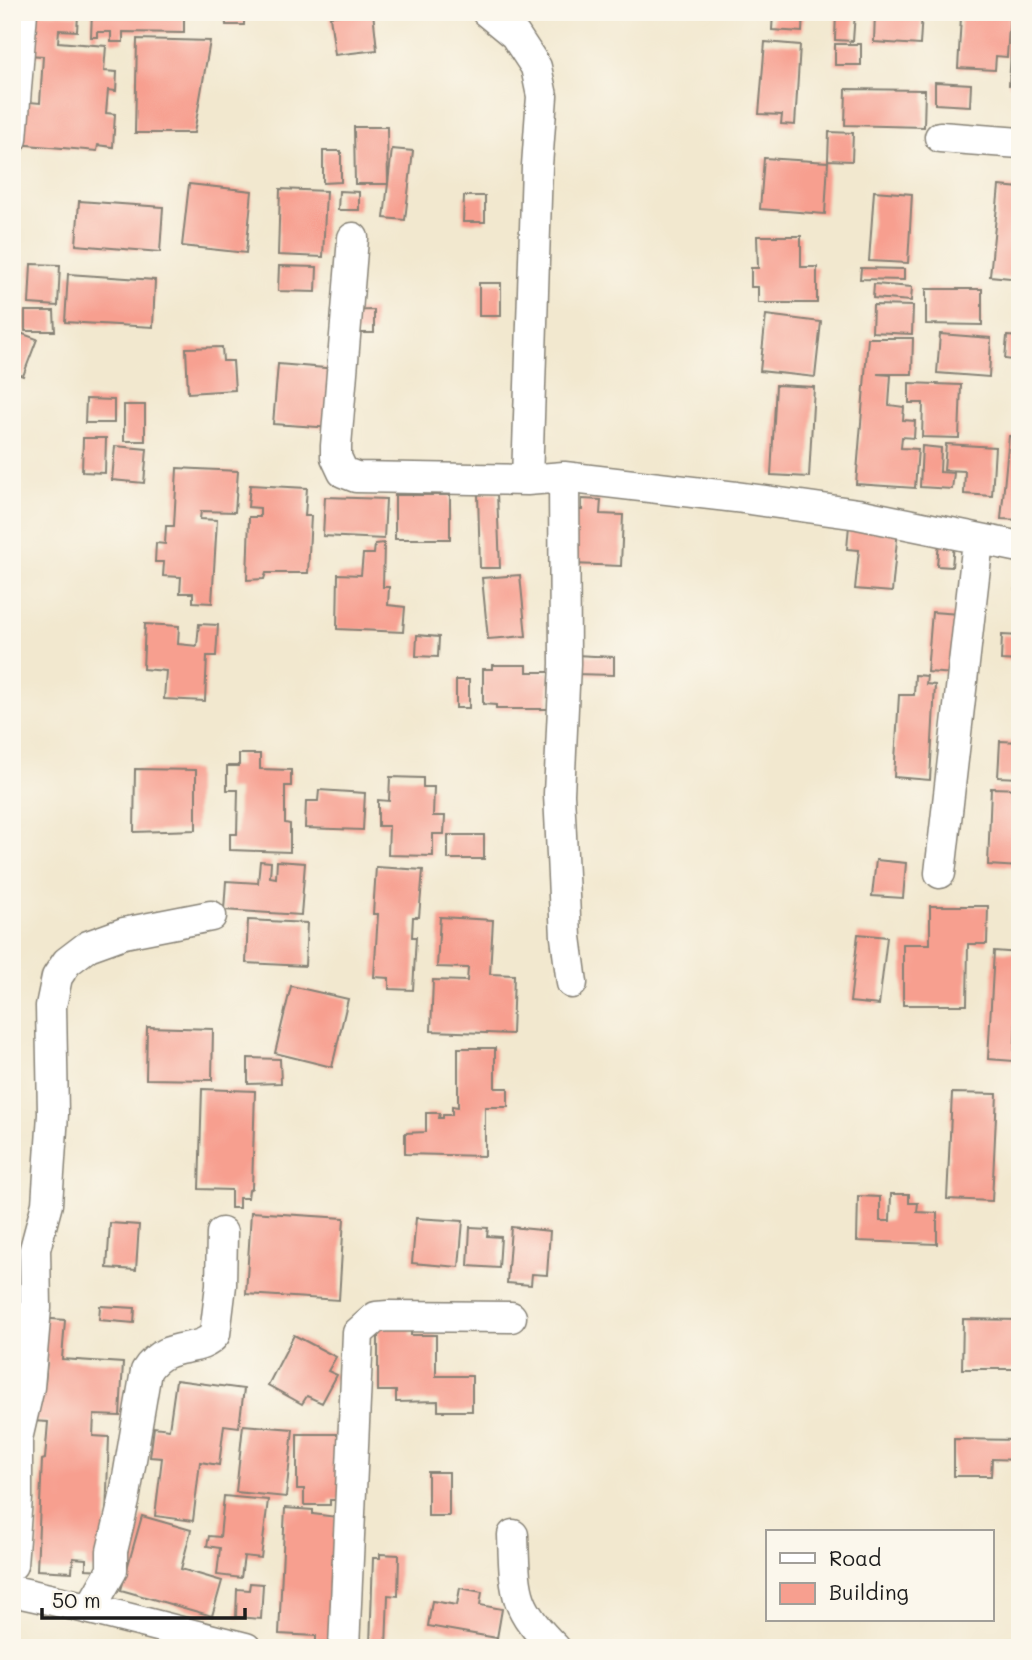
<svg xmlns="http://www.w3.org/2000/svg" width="1032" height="1660" font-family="Mali,sans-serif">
<rect width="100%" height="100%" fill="#fbf7ec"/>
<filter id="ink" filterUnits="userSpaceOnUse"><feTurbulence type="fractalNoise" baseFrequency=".0143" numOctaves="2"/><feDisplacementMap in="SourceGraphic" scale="14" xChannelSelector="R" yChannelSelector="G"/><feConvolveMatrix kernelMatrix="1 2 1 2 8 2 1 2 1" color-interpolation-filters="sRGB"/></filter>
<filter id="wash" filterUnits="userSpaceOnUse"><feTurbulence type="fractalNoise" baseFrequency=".00686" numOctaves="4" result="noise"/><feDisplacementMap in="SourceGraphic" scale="28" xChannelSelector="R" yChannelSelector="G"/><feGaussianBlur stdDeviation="1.57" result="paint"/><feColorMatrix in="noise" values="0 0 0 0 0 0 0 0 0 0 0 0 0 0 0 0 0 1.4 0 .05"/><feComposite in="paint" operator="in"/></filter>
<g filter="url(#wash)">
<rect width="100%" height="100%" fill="#f2e8cf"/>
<g id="blocks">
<path fill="#f79f8f" d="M31 12 78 15 77 31 59 30 58 42 106 46 104 71 117 72 116 91 108 90 106 113 115 114 113 147 98 145 97 151 16 144 19 101 40 103 43 56 28 55Z
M92 12H184V33L123 32V42H111V32H97V37H91Z
M225 12H244V25H226Z
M373 12 377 50 335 55 330 16Z
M773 12H803L802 32 772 30Z
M836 12H855L853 41 835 40Z
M875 12H922L920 45 874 42Z
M955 12H1010L1007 57 996 56 995 70 958 68 961 17H954Z
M1012 35H1020V86L1009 85Z
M137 39 210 41 194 133H135Z
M765 42 800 45 795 125 781 124 782 115 759 114Z
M835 44H861V65H835Z
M935 82 971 84 970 106 935 104Z
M846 89 925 90 924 127 845 125Z
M354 127H387L388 184H355Z
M829 132 853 133 852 161 828 160Z
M392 149 413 151 405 220 384 218Z
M323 151H341V182L323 183Z
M764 158 828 162 825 214 760 209Z
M189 184 252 191 246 253 182 246Z
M999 186 1020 188V279L990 276Z
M280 189 326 191 323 257 278 255Z
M339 191 359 192V210H338Z
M874 191 912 194 908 263 869 261Z
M464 196H485V222H463Z
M79 201 163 207 160 252 76 245Z
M757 236H801V267H817V303H758V287H751V268H758Z
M31 264 60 265 58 306 29 304Z
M279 266 317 267 316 292 278 291Z
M861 268 904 269V280L860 279Z
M68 274 155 280 153 327 65 322Z
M479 283H501V316H479Z
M874 284 912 287 911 301 873 298Z
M926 289H982V325L926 324Z
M873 305 913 306 912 334 872 332Z
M374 310V333H339V311Z
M25 311H54L55 331H25Z
M766 315 821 322 815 377 760 371Z
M12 330 37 339 23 376 12 372Z
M940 334 991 338 989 377 937 373Z
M1007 336 1020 337V361L1005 359Z
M868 338H913L912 374H877L891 375 889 405 904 407 903 420 915 421 914 438 902 437 901 448 918 449 915 488 856 484Z
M222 347 223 361H233L235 390 188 393 186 348Z
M278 364 337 369 333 428 273 424Z
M909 383 961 385 959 438 922 437 923 403H909Z
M776 385 814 387 809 477 771 475Z
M86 399 114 400V423H85Z
M124 405H145V441H124Z
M1009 436 1020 437V520L1001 519Z
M83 438H106L105 473 82 472Z
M946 444 995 447 992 496 964 494 965 471 944 470Z
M115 446 147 449 144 483 112 480Z
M922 446 941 448 940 472 954 473 952 489 920 487Z
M177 468 238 471 235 512 201 511 200 519 217 520 212 603 193 602V593H180L181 577 163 576 164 562H155L156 543 165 544 166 526H174Z
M250 485 307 488 305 516H311L308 573H266L264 579 247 580 249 517H260V508L248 507Z
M497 493 500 568H480L478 494Z
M395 495H450V539H395Z
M325 497 386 499 384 539 323 536Z
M582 499 601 500 600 514 623 515 621 566 573 564 575 510H582Z
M849 525 898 529 892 592 855 589 859 550 847 549Z
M939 541 954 543 952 567 937 566Z
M384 543 383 587H389L388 605 405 607 403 632 337 629 338 574 361 575 363 554H374L375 544Z
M520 575 526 636 488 639 482 578Z
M1016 580H1020V628H1015Z
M932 612 959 614 955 674 927 672Z
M145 624 179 626 178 644 197 646 199 624 218 625 216 656H207L205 701 164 699 166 671 143 669Z
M417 635 439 637 438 657 416 656Z
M1002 635 1020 636V661L1001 660Z
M575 655 614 657V675L574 674Z
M492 665H527V672H549L548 709H496V705L483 704V669H492Z
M915 675 927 676 926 684 935 685 930 780 894 777 899 695H914Z
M456 680H469V708H456Z
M1000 741 1020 742V778L998 777Z
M239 754H260V769L291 770V786H285V823L290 824V852L230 850V834H237L238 790H227V766H239Z
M135 769 196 770V830L134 832Z
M390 777 423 778V787H434L433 816H445L444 834H433V856L388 855 389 826H378V800L389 801Z
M991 788 1020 789V867L988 865Z
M319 790 365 793 363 830 305 828 306 801H318Z
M448 835H484V859H448Z
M876 860 906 863 903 898 872 896Z
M260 861 271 862 270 877 276 878 277 861 305 863 301 915 224 910 226 881 258 883Z
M376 867 423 870 419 917H413L412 937H416L413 990 389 989V978L374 977 378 914H373Z
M930 906H988L987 944H968L967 1005H903V944H930Z
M440 917 493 920 490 974 514 975 512 1034 431 1031 433 980 467 981 468 968 437 967Z
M248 920 307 923 305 966 246 963Z
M858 934 887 937 879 1005 850 1002Z
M994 951 1020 953V1020H1016L1014 1061 988 1059Z
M291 986 348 999 332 1067 275 1053Z
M147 1027 213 1029 212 1080 146 1079Z
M458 1048H495V1088H508V1107H485V1156L405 1154V1133L426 1132V1113H440L439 1118H443V1115H452V1106L458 1107Z
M248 1058 280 1059 281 1083 248 1084Z
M202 1089 255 1091 252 1188 249 1190 248 1198H239V1208H231V1190L199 1189Z
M952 1093 997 1094 992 1201 947 1199Z
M12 1096 18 1097 14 1149H12Z
M891 1194H909V1203H918L917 1212 937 1213V1244L857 1241 858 1196 880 1197V1221H890Z
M251 1212 344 1218 339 1300 246 1294Z
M416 1218 463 1221 459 1267 412 1263Z
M110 1223 139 1225 136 1270 107 1268Z
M470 1227 488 1228 487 1236 501 1237 499 1268 468 1266Z
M511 1227 550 1231 547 1275 532 1274 531 1285 507 1283Z
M100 1306 135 1308 134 1323 99 1320Z
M38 1318 65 1320 62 1359 123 1363 120 1416 94 1415 93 1436 109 1437 104 1570 86 1569V1559L73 1558 72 1572 37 1570 42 1460 45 1459 48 1422 32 1421 35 1383H45L47 1359H35Z
M963 1319 1020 1320V1369H962Z
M378 1324H411V1335H436V1376H472V1411H438V1401L396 1402V1391H378Z
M294 1335 336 1357 328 1371 337 1375 322 1403 307 1396 302 1404 268 1385Z
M176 1380 244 1389 239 1427 224 1425 219 1465 200 1462 193 1521 155 1516 162 1458 150 1457 154 1427 169 1429Z
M243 1425 293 1429 286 1497 236 1492Z
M297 1434H347L346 1500H330V1505H304V1489H297Z
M954 1439 1020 1440V1460L992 1459 991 1476H954Z
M428 1472H449V1516H428Z
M224 1496 268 1500 261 1558 244 1556 241 1578 217 1575 220 1548 207 1546 209 1536 220 1537Z
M285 1508 313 1510V1514L337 1517 332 1568H341L334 1648H316V1636L279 1634Z
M142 1516 191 1530 181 1569 222 1581 212 1616 121 1590Z
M380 1554 399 1555 398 1596 388 1595 386 1647 370 1646 373 1558H380Z
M250 1583 263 1584 261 1619 236 1617 237 1589 249 1590Z
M460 1588 482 1592 480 1605 502 1609 497 1638 428 1626 432 1601 457 1605Z"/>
</g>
</g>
<g filter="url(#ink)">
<use href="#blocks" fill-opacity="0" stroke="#878276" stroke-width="2"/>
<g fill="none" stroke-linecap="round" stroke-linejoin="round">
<defs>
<path id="minor" d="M487 12 515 35 536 67 542 96 537 166 527 480 564 477 736 497 858 514 1020 547
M940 137 1020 143
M12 139 22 12
M353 238 336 446V457L343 472 356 477 527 480
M564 477 565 664 559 794 566 937 572 983
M940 873 978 541
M513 1535C515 1592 513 1607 555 1648
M12 1565 17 1498V1439L29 1387 36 1308 35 1249 47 1204 53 1114 51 1006 57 977 67 962 88 946 124 933 211 916
M12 1591C91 1607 168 1630 246 1648
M91 1607 112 1570V1551L124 1501 146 1371C167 1338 199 1356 215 1334L221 1285 222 1233
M344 1648 358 1333 376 1317 388 1316 511 1317"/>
</defs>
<use href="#minor" stroke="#878276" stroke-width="33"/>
<use href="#minor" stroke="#fff" stroke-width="30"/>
</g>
</g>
<rect width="1032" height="1660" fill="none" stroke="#fbf7ec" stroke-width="42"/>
<rect x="766" y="1530" width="228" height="91" fill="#fbf7ec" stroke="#a29f99" stroke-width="2"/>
<rect x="780" y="1553" width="35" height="10" fill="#ffffff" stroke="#a29f99" stroke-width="2"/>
<text x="829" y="1566" font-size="21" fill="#1c1c1c">Road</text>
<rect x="780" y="1583" width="35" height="21" fill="#f79f8f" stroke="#a29f99" stroke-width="2"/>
<text x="829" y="1600" font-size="21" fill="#1c1c1c">Building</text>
<path d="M42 1608v10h203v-10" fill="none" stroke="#1c1c1c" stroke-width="3.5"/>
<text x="52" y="1608" font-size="21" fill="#1c1c1c" stroke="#fbf7ec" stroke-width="5" paint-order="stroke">50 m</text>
</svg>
